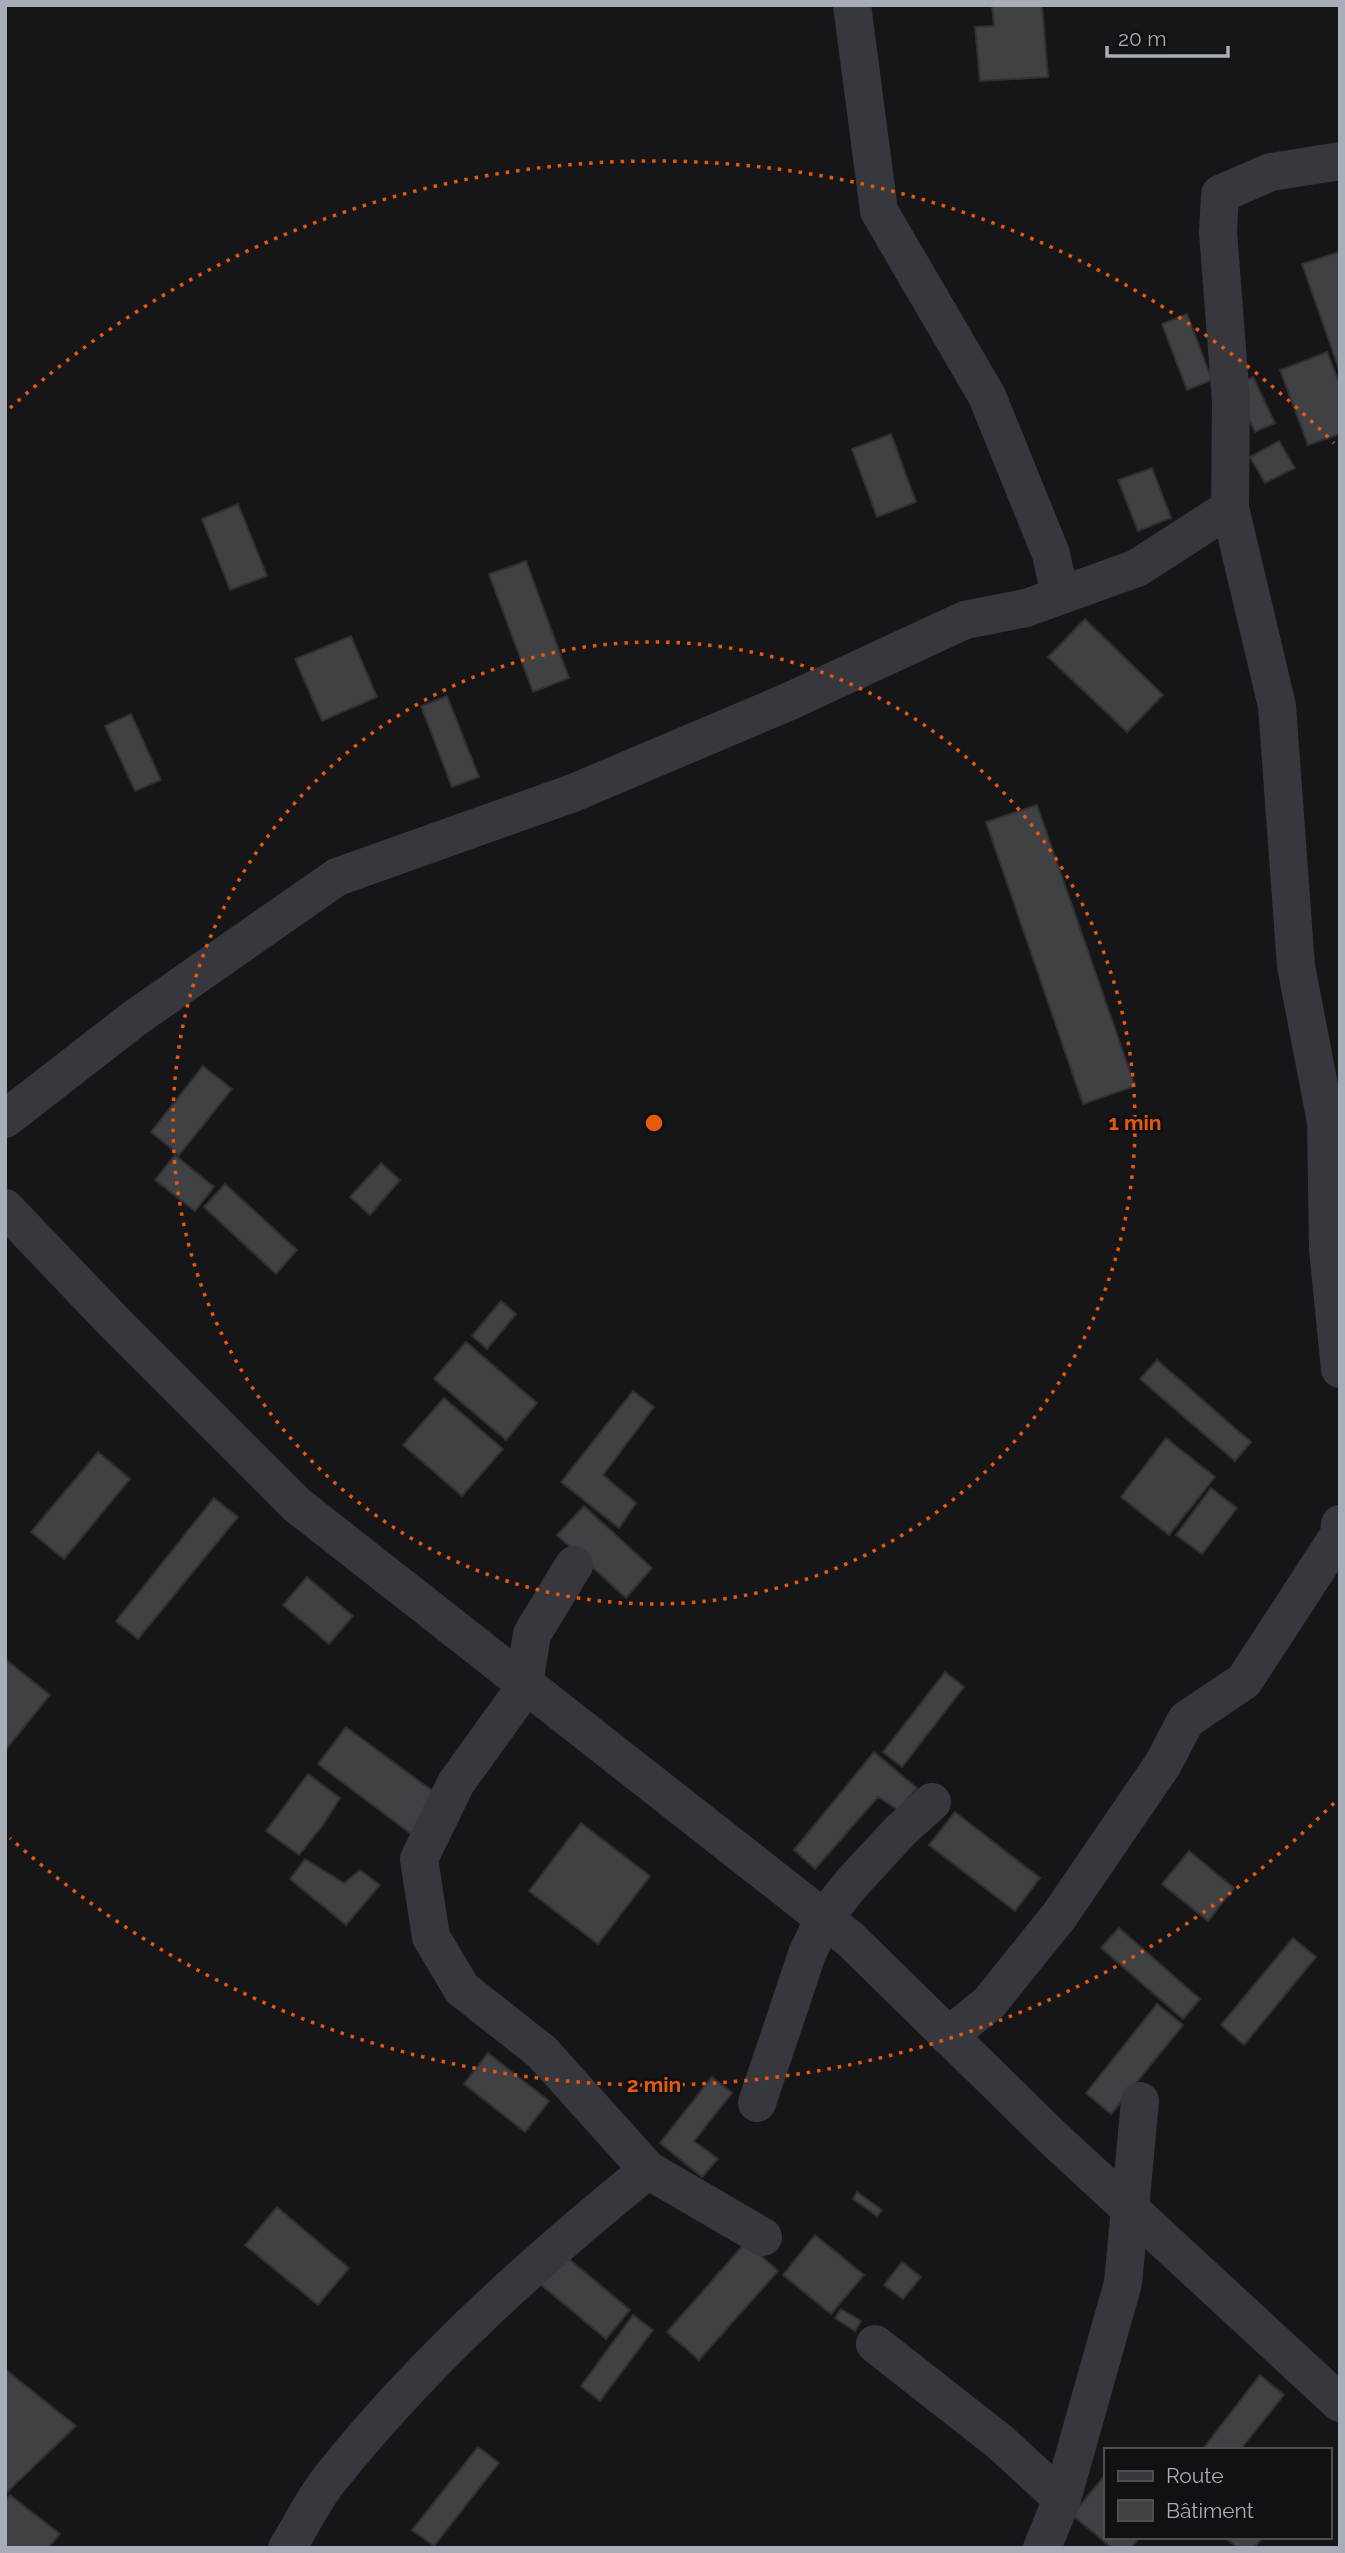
<svg xmlns="http://www.w3.org/2000/svg" width="1345" height="2553" font-family="Raleway,sans-serif">
<rect width="100%" height="100%" fill="#161618"/>
<path fill="#404145" stroke="#303034" stroke-width="2" d="M992 5H1042L1048 77 980 81 975 27 994 26Z
M1339 252 1340 255V372L1302 264Z
M1187 314 1212 380 1187 390 1162 324Z
M1327 352 1340 385V434L1308 445 1280 370Z
M1253 377 1275 423 1255 432 1233 387Z
M891 434 916 502 877 517 852 449Z
M1279 441 1295 468 1265 483 1250 457Z
M1152 468 1171 518 1138 531 1118 480Z
M238 504 267 576 230 590 202 519Z
M526 561 569 678 533 692 489 574Z
M1085 619 1163 695 1127 732 1048 657Z
M351 636 377 697 322 721 295 659Z
M447 696 479 777 452 787 421 706Z
M131 714 161 780 135 791 105 726Z
M1037 805 1135 1086 1083 1104 986 822Z
M203 1066 232 1089 179 1155 151 1132Z
M175 1155 214 1187 195 1211 155 1180Z
M381 1163 400 1180 370 1215 350 1197Z
M225 1184 297 1250 276 1274 204 1207Z
M501 1301 516 1314 487 1349 472 1336Z
M466 1342 537 1403 506 1440 434 1379Z
M1157 1360 1251 1442 1235 1461 1140 1379Z
M633 1391 654 1407 603 1475 636 1503 619 1528 561 1482Z
M444 1398 503 1449 462 1496 403 1445Z
M1166 1438 1215 1477 1169 1535 1121 1497Z
M98 1452 130 1479 64 1559 31 1532Z
M1211 1488 1237 1508 1202 1554 1176 1535Z
M214 1498 238 1517 138 1639 116 1621Z
M584 1506 652 1568 626 1598 557 1535Z
M307 1577 353 1616 329 1644 283 1605Z
M5 1659 50 1695 7 1748 5 1746Z
M945 1672 964 1687 902 1767 883 1752Z
M346 1727 442 1798 414 1836 318 1764Z
M874 1752 917 1788 898 1810 878 1797 815 1869 794 1850Z
M308 1774 340 1798 323 1825 299 1855 266 1831Z
M955 1812 1040 1878 1015 1911 929 1845Z
M581 1823 650 1876 598 1944 529 1891Z
M1189 1851 1234 1888 1208 1921 1162 1884Z
M305 1859 344 1883 360 1870 380 1885 346 1925 290 1879Z
M1119 1928 1200 1999 1183 2019 1101 1948Z
M1293 1938 1316 1957 1244 2045 1221 2025Z
M1157 2004 1183 2025 1111 2114 1086 2093Z
M488 2053 549 2101 525 2132 464 2084Z
M712 2077 732 2093 694 2141 718 2159 702 2177 660 2143Z
M857 2192 882 2210 877 2216 853 2199Z
M277 2207 349 2268 318 2305 245 2245Z
M815 2235 864 2275 831 2314 783 2275Z
M746 2242 778 2271 699 2360 667 2332Z
M563 2254 630 2310 606 2339 539 2283Z
M902 2262 921 2277 903 2299 884 2285Z
M841 2309 861 2321 855 2331 835 2318Z
M633 2315 653 2330 600 2401 581 2386Z
M5 2369 76 2426 5 2494Z
M1260 2375 1284 2395 1240 2450H1202Z
M478 2447 499 2463 434 2546 412 2530Z
M1105 2475V2537H1140L1131 2548H1112L1072 2515Z
M10 2495 60 2534 48 2548H5V2501Z
M1229 2537H1263L1254 2548H1238L1228 2540Z"/>
<g fill="none" stroke-linecap="round" stroke-linejoin="round">
<path stroke="#37383d" stroke-width="38" d="M852 5 879 211 987 396 1051 554 1060 595
M1340 161 1271 172 1220 194 1218 232 1231 401 1230 508 1277 706 1296 966 1326 1122 1328 1249 1340 1369
M5 1119 135 1018 337 877 573 793 790 701 965 620 1026 608 1137 568 1230 508
M5 1208 115 1323 297 1505 850 1939 1051 2136 1340 2403
M948 2036 989 2003 1059 1916 1163 1764 1186 1720 1244 1681 1339 1535 1340 1524
M757 2103 807 1954 824 1918 851 1884 901 1830 932 1802
M648 2170 763 2237
M875 2344 1000 2442 1062 2499
M287 2548C301 2526 313 2500 329 2480 421 2364 533 2263 648 2170L542 2052 462 1989 431 1937 419 1859 456 1783 523 1690 532 1634 574 1565
M1042 2548 1062 2499 1123 2283 1140 2101"/>
</g>
<g fill="none" stroke="#e8590c" stroke-width="3.5" stroke-dasharray="3.5 7">
<circle cx="654" cy="1123" r="481"/>
<path d="M1334 1803A962 962 0 0 1 10 1838M10 408A962 962 0 0 1 1334 443"/>
</g>
<circle cx="654" cy="1123" r="10" fill="#e8590c" stroke="#111113" stroke-width="3.5"/>
<g font-size="21" text-anchor="middle" font-weight="bold" fill="#e8590c" stroke="#111113" stroke-width="6" stroke-linejoin="round" paint-order="stroke">
<text x="1135" y="1130">1 min</text>
<text x="654" y="2092">2 min</text>
</g>
<rect width="1345" height="2553" fill="none" stroke="#a8adb8" stroke-width="14"/>
<rect x="1104" y="2448" width="228" height="91" fill="#111113" stroke="#4d4f55" stroke-width="2"/>
<rect x="1118" y="2471" width="35" height="10" fill="#37383d" stroke="#4d4f55" stroke-width="2"/>
<text x="1166" y="2483" font-size="21" fill="#a8adb8">Route</text>
<rect x="1118" y="2500" width="35" height="21" fill="#404145" stroke="#4d4f55" stroke-width="2"/>
<text x="1166" y="2518" font-size="21" fill="#a8adb8">Bâtiment</text>
<path d="M1107 46v10h121v-10" fill="none" stroke="#a8adb8" stroke-width="3.5"/>
<text x="1118" y="46" font-size="21" fill="#a8adb8" stroke="#111113" stroke-width="5" paint-order="stroke">20 m</text>
</svg>
